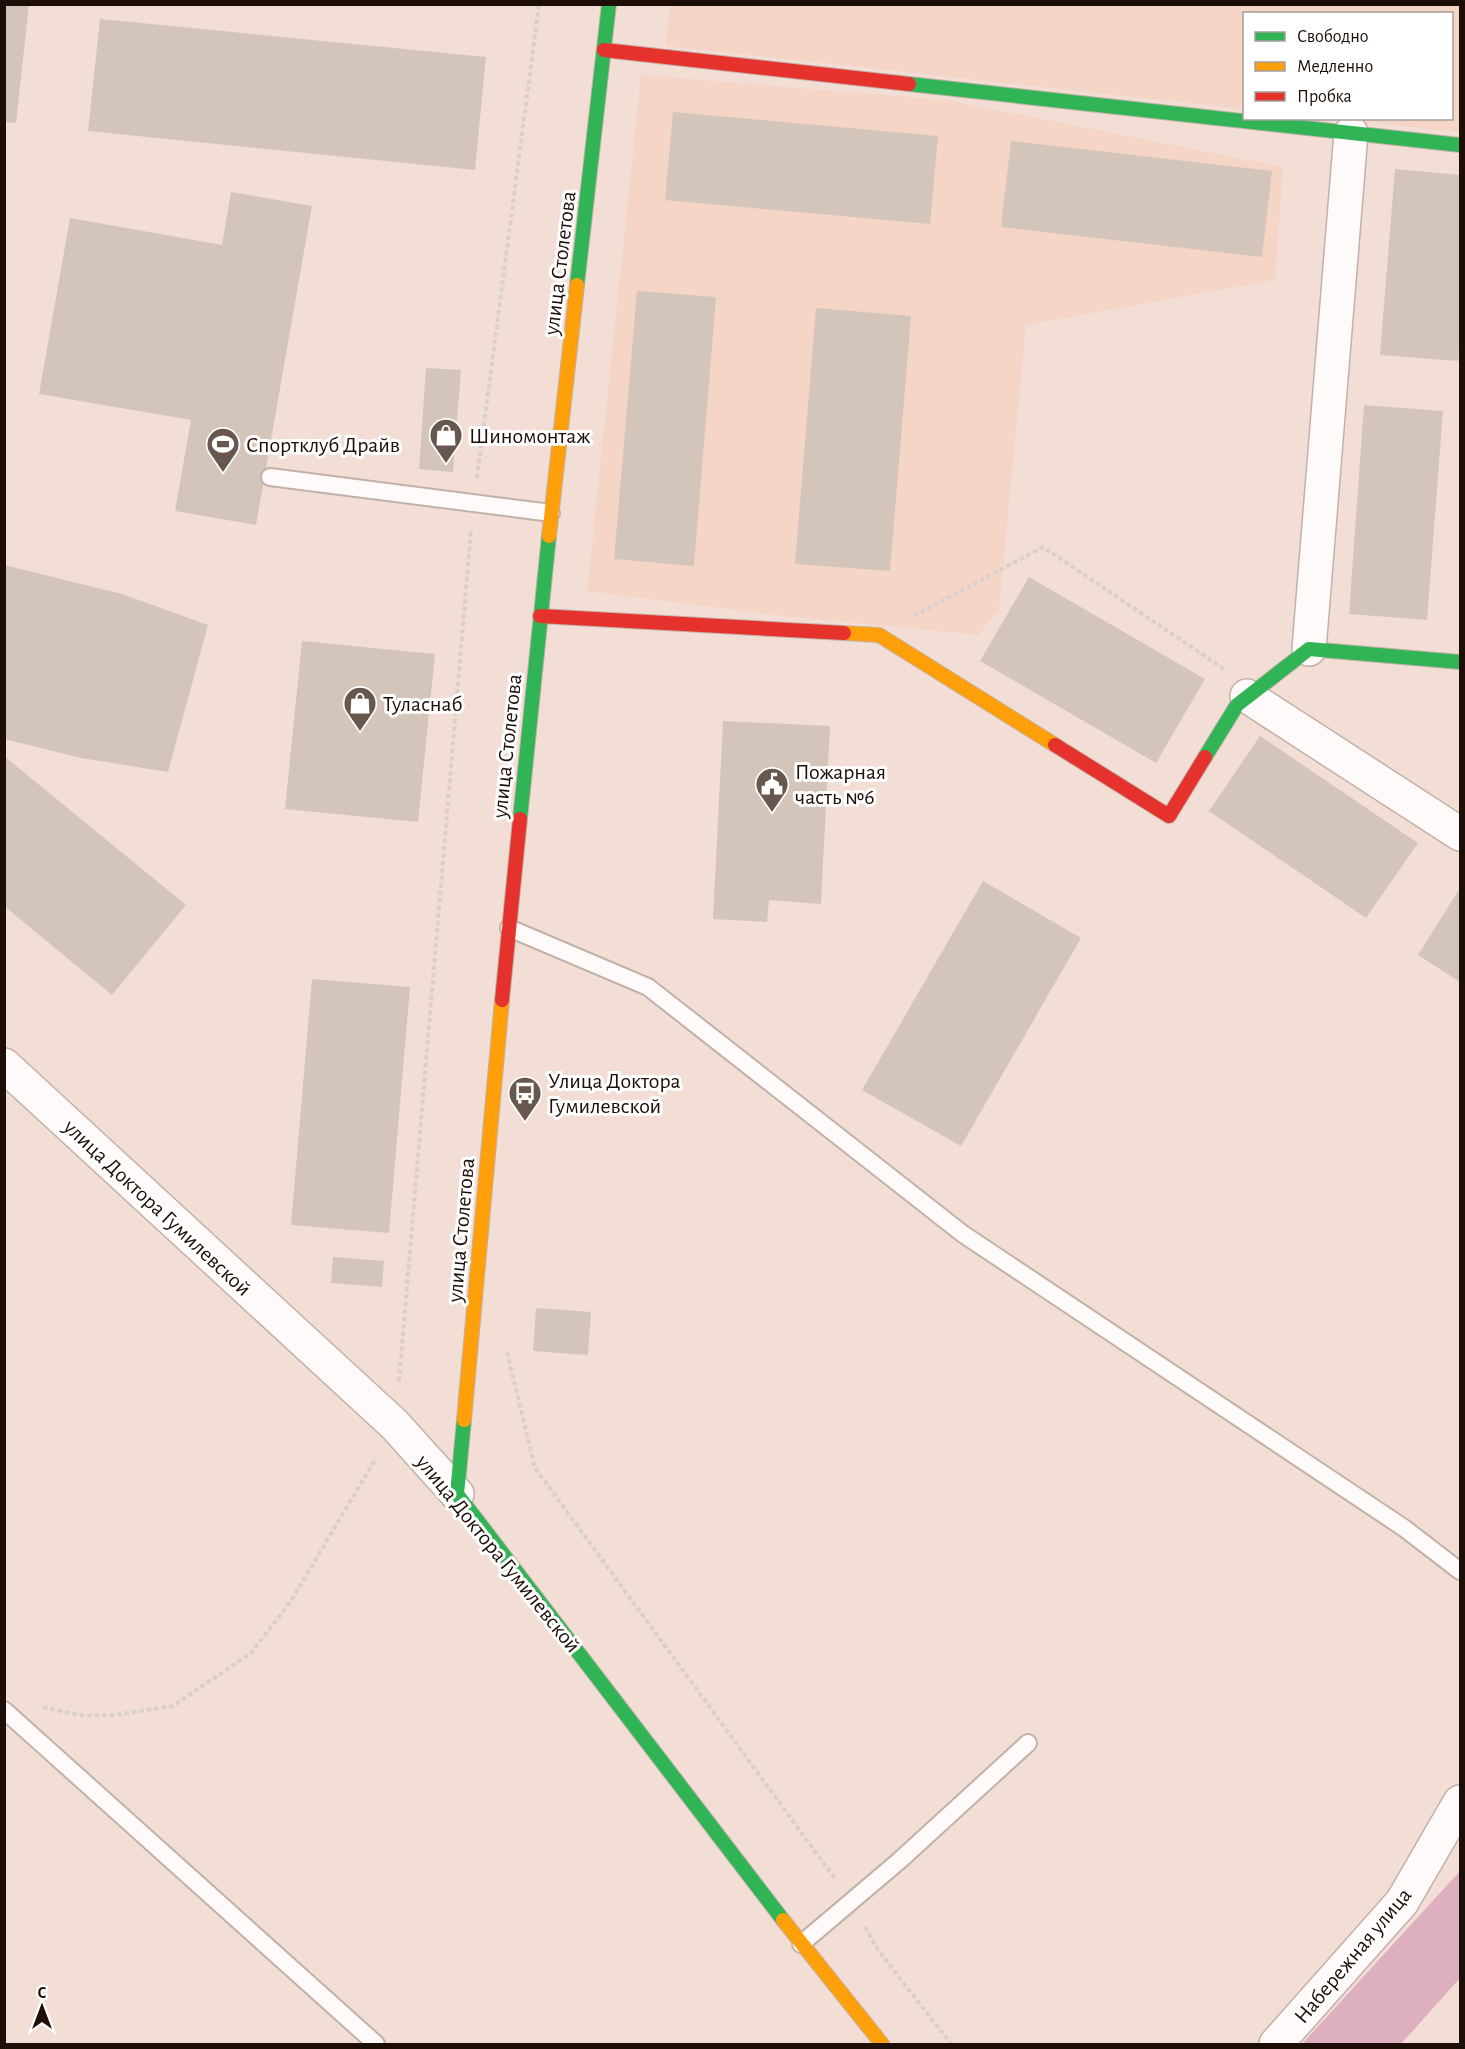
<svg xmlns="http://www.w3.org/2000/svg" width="1465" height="2049" font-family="'Alegreya Sans',sans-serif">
<rect width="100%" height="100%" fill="#f2ded5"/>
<path fill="#f5d5c6" d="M670 5H1460V132L1335 119 1452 118V14H1244V109L666 46Z
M641 75 947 100 1283 167 1275 280 1026 325 999 609 979 635 773 615 587 591Z"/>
<path fill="#deafbe" d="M1460 1871V1978L1401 2044H1302Z"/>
<path fill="#d4c5ba" d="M4 4H29L16 123 4 122Z
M100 19 486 57 475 170 88 131Z
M673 112 938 136 930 224 665 200Z
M1011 141 1272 171 1262 257 1001 227Z
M1395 169 1460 175V330L1458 361 1380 355Z
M231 192 312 206 256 525 175 511 191 420 39 394 70 218 222 245Z
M637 291 716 297 694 566 614 559Z
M816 308 911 316 890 571 795 564Z
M426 368 461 370 453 472 419 469Z
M1364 405 1443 411 1427 620 1349 614Z
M4 565 122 594 208 625 168 772 81 758 4 739Z
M1029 577 1205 679 1156 763 980 661Z
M302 641 435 654 418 822 285 809Z
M723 721 830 726 821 904 769 900 767 922 713 919Z
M1260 736 1418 843 1366 918 1209 811Z
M4 756 186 905 112 995 4 906Z
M983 881 1081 938 961 1146 862 1090Z
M1460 888V982L1418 955Z
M312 979 410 987 389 1233 291 1225Z
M333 1257 384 1261 382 1287 331 1283Z
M536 1308 591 1312 588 1355 533 1351Z"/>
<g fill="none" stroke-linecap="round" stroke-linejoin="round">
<defs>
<path id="lane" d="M270 477 551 513
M509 928 648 987 963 1234 1404 1528 1460 1571
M4 1710 376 2044
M801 1944 899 1861 1028 1743"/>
<path id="street" d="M1309 649 1351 133
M1247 696 1460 834
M4 1065 395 1425 457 1494
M1276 2044 1402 1902 1460 1802"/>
<path id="fast" d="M909 84 1460 145
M577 285 609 4
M1205 757 1237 705 1309 649 1460 662
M520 819 549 536
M464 1420 457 1494 783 1920"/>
<path id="slow" d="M549 536 577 285
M844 633 879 635 1055 745
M464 1420 502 1000
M783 1920 882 2044"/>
<path id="jam" d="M604 50 909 84
M540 616 844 633
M1055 745 1169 816 1205 757
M502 1000 520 819"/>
</defs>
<use href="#lane" stroke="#c2b1a9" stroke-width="20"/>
<use href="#street" stroke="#c2b1a9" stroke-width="36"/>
<use href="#fast" stroke="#c2b1a9" stroke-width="16"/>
<use href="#slow" stroke="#c2b1a9" stroke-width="16"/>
<use href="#jam" stroke="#c2b1a9" stroke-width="16"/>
<path stroke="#d7d0cd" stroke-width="4" stroke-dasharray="4.5 3" stroke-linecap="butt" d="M477 478 539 4
M914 616 1043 547 1224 669
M507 1352 535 1468 836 1880
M399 1381 471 530
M43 1707 79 1715H114L173 1706 251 1653 291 1601 376 1458
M865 1927 878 1950 951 2044"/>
<use href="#lane" stroke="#fdfaf9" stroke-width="16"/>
<use href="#street" stroke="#fdfaf9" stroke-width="33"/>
<use href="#fast" stroke="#30b455" stroke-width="14"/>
<use href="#slow" stroke="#ff9f0a" stroke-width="14"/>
<use href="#jam" stroke="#e5322d" stroke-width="14"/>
</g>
<defs>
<symbol id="shop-pin" viewBox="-11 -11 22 30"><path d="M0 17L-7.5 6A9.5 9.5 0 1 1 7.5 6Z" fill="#68574f" stroke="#fff"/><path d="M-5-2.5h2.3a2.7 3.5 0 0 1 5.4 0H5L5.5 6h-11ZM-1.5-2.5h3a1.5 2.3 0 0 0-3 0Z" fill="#fff"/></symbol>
<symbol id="stadium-pin" viewBox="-11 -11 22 30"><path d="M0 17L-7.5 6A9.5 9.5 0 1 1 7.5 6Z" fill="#68574f" stroke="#fff"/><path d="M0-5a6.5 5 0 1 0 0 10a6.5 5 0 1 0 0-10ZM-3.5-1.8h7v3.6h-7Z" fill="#fff"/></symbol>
<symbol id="civic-pin" viewBox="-11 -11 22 30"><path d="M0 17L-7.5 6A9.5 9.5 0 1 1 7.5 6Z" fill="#68574f" stroke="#fff"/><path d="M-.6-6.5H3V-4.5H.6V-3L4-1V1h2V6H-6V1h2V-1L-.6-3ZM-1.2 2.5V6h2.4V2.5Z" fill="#fff"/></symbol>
<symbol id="bus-pin" viewBox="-11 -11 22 30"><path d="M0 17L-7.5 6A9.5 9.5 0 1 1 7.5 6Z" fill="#68574f" stroke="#fff"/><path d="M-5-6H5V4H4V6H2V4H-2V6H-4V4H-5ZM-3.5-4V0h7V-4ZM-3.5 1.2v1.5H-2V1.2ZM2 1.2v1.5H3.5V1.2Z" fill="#fff"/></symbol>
</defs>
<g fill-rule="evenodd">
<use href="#shop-pin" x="427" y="416" width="38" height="52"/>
<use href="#stadium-pin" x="204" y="425" width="38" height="52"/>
<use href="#shop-pin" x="341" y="684" width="38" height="52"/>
<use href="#civic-pin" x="753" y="765" width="38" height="52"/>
<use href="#bus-pin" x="506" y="1074" width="38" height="52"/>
</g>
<g text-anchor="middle" stroke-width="6" stroke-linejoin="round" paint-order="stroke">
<g font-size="22" fill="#1d0e07" stroke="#fff">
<text transform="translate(559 263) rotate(-83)" y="8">улица Столетова</text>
<text transform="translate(506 746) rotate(-84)" y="8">улица Столетова</text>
<text transform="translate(158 1207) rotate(43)" y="8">улица Доктора Гумилевской</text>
<text transform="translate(460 1230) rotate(-85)" y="8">улица Столетова</text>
<text transform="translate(499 1553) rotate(51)" y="8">улица Доктора Гумилевской</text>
<text transform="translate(1352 1955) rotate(-50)" y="8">Набережная улица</text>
</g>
<g font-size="22" fill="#1d0e07" stroke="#fff" text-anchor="start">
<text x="469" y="443">Шиномонтаж</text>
<text x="246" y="452">Спортклуб Драйв</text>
<text x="383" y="711">Туласнаб</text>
<text x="795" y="779">Пожарная<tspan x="795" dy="25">часть №6</tspan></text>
<text x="548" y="1088">Улица Доктора<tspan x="548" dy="25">Гумилевской</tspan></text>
</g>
</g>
<rect width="1465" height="2049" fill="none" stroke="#1d0e07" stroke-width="12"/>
<rect x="1243" y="12" width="210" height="108" fill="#ffffff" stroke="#a59f9c" stroke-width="1.5"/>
<rect x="1255" y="32" width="30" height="9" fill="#30b455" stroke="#a59f9c" stroke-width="1.5"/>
<text x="1297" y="42" font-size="18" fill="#1d0e07">Свободно</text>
<rect x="1255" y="62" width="30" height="9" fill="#ff9f0a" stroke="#a59f9c" stroke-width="1.5"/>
<text x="1297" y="72" font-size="18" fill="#1d0e07">Медленно</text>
<rect x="1255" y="92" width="30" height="9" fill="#e5322d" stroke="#a59f9c" stroke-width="1.5"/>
<text x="1297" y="102" font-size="18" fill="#1d0e07">Пробка</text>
<g transform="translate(42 2007)" stroke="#ffffff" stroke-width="4.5" paint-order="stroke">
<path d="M0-4.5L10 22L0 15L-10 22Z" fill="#1d0e07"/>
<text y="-9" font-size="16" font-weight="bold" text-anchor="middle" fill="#1d0e07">С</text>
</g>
</svg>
